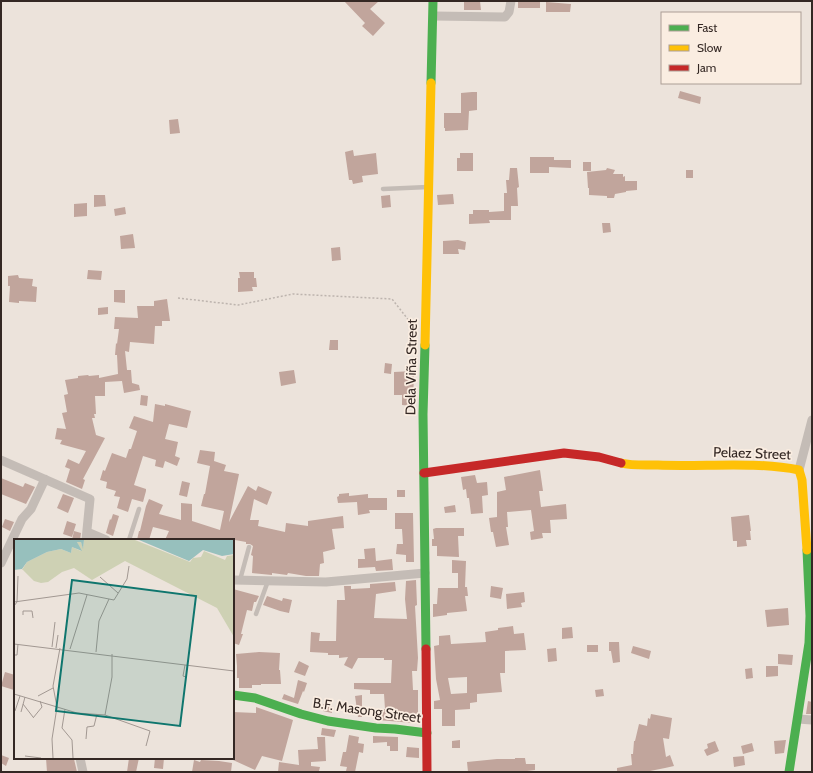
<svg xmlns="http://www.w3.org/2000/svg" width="813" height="773" font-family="Cabin,sans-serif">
<rect width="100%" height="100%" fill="#ece3db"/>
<path fill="#c1a59c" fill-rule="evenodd" d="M344 1H379L370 9 385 23 373 36 362 26 365 23Z
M480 1 481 10H464V2Z
M518 1H540V8H518Z
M546 2 571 4 570 12H546Z
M680 91 701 97 700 104 678 98Z
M472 92H477V110L469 111 468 130 445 131V128H444V113H461V93Z
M178 119 180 133 170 134 169 120Z
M353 150 354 156 376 153 378 174 362 176 363 182 353 184 352 180H349L345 152Z
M460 153H473V171H457V158H460Z
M530 157H554V160H571V168L549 167V173H530Z
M583 162H591V171H583Z
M510 168H517L519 187 517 188 518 206H511V220H489L490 223 469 224V214H473V210H489V212L504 211V193H507L506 180H509Z
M607 168 615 170 613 174H623V177L625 176V181H637V190L626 191V192L615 194 614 198H607V196L589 195V188H588L587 172 606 170Z
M686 170H693V178H686Z
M453 194 454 204 438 205 437 195Z
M94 195H105L106 206 94 207Z
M390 195 391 207 382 208 381 196Z
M87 203V216L74 217V204Z
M125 207 126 214 115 216 114 209Z
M602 223H610L611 232 603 233Z
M133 234 135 248 121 249 120 236Z
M458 240 466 242 465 250 458 249 459 254H443V241Z
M340 247 341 260 332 261 331 248Z
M88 270 102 271 101 280 87 279Z
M239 272H254V278H256L257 287H252L253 291 238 292V278H240Z
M18 275 19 278 33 279 32 286 37 287 36 302 19 301V303L9 302 10 286H8V276Z
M114 290H125V303L114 302Z
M167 299 170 321H162V326H155L154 344 130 342 129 352 125 351 127 370H131L132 383 139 385 140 390 124 393 122 381 105 382V396H95L96 414H94L95 418H92L96 435 105 438 83 479 85 480 82 489 66 482 70 469 65 467 68 459 79 464 86 451 60 444 62 440 55 439 57 428 66 429 62 413 67 412 64 395 68 394 65 380 78 378V376L88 375 89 376 99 375V378L118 374 117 355H115L116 343 117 344 119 329H114L115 317 138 318 137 306H154V301Z
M108 307V314L98 315V308Z
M330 340H338V350H329Z
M385 363 392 364 391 374 384 373Z
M294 370 296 383 281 386 279 372Z
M414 371 413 406 402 405V395H394V372Z
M141 395 148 396 147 406 140 405Z
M155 404 165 406V404L191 411 187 428 169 424 165 439 178 442 175 456 180 458 177 466 165 461 163 468 155 466 156 460 143 456 134 485 146 489V491L143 502 132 499 128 512 117 508 120 497 114 496 116 491 106 488 107 482 100 480 103 470 105 471 112 453 126 458 129 449H131L137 431 129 428 134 416 153 422Z
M200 450 215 452 214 461 226 465 224 471 239 474 229 522 248 486 256 491 258 486 272 492 267 505 254 499 250 520H259L258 526 285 532 286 523 308 526V521L343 516 344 528 332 529 335 549 323 552 324 563 320 564 319 576H306L288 573 287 575 272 573V575L252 573 253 556 251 555 253 546 250 544H246V542L224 538 223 540H165L169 531 153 527 149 540H137L139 531H140L146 506 149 499 163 505 159 514 181 520V503L192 504V521L220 530 224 511 201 506 204 494H205L210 466 197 463Z
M540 470 543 491H539L541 507 566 504 567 519 550 520 551 533H542L543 538 531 540 530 532 534 531 531 510 507 512 508 527H506L509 545 496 547 493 532H491L489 518 497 517V492L506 490 504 477Z
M475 475 477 483 487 482 488 495 482 496 483 513 471 514 469 498H467L466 489 463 490 461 477Z
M1 478 23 487 25 483 35 487 26 504 1 494Z
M182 481 190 483 187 497 179 495Z
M397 490H405V497H397Z
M349 493V496L368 494V498H387V510H369L370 513 358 515 357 502 338 503 337 497 339 496V494Z
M63 494 74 498 68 513 57 508Z
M455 505 456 512 445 513 444 507Z
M395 513H413L414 562H406V555L396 554 397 544H403L402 529H395Z
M113 514 119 516 113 536 106 533 110 519 111 520Z
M749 515 751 531H750L751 540H746L747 546 737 547V541H733L731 517Z
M5 519 14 522 10 531 2 527Z
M67 521 76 524 72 537 63 534Z
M436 528H464V536H458L459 557 437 556V546H432V539H434L433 529Z
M74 531 81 533 80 540H72Z
M375 548 376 561 392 559 393 570 376 571 375 567 358 568V559H365L364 549Z
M452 560 466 561 465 587H467L468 596H465L467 611 447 613V615L433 617V604H437L438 588H458V573H452Z
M416 580 417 605 415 606 418 658 417 671H412L413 690H418V714H416V716H413V723L378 720V709H385L384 694H370V690L354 689V683H391L392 660H384V658H358L352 669 344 665 348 657 339 658V655H328V653L310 652 311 632 320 633 319 641H336L337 600H345L344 586H351V589L370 588V584L395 582 396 591 376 594 374 618 407 619 405 599 406 581Z
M491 586 503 588 501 599 490 597Z
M233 589 259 596 256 602H254L252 611 247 610 241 634H243L239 645 233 643Z
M524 592 525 602 521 603 522 607 507 609 506 594Z
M267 596 282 601 283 598 292 600 289 613 280 611 263 605Z
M788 608 789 625 767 627 765 610Z
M513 626 514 634 524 633 526 650 505 651V673H500L502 692 477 694V702L470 703V709L455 710V726H442V709H434V701L440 700 436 679 434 646 439 645V636L450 635 451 644 486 642 485 632 498 630V628ZM467 677V693L451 694 448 678Z
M572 627 573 638 562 639V628Z
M609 642H619L620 662 613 663 611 651H609Z
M587 645H598V652H587Z
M633 646 651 651 649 659 631 653Z
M556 648 557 661 548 662 547 649Z
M259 652 280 653 279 670H280L281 684H261V685H252V688H239V678H237V666L236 654Z
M778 654 793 655 792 665 778 664Z
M299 661 309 666 305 676 294 672Z
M766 666H778V676L766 677Z
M752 668 753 678 746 679 745 669Z
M5 672 15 675V685L14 690 1 686Z
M298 680 307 683 304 692 303 691 298 704 282 699 284 694 294 698Z
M603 689 604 696 596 697 595 690Z
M362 695V717H358L355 696Z
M808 701 812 702V714H806Z
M323 704H331L332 713 323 711Z
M256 707 293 720 282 761 262 756 255 770 233 760V712L256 713Z
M651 714 672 718 669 739 663 738 666 757 670 755 674 766 665 768 650 771V772H617V768L632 765 631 754H633L634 741H635L639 724 647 726 648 718 650 719Z
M322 728 336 730 334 737 321 735Z
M349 735 359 737 358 743 364 744 363 753 359 752 355 772 346 771 347 767 340 766 343 752H346Z
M373 736 398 737V751H390V746H387V742L373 743Z
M317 737H325L326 761 311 762V766L320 767 319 771 300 772H278L279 762 299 765 298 750 318 749Z
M460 740V748H452V741Z
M786 740 784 753 775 754 774 741Z
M715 741 719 751 707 756 704 750 708 748 707 744Z
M752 743 754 751 743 754 741 746Z
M407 747 419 748V758L406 757Z
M1 755 9 758 6 766 1 763Z
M744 756 745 765 734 767 733 757Z
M46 758 74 759 77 772H47Z
M129 758H139L136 772H127Z
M155 758H164L163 769 154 768Z
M515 758H525L526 764H535V770L527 771V772H468L467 762 497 759H515Z
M194 760 200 762 201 760 219 761 232 763 231 772H192Z"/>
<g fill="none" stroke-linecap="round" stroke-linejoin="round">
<path stroke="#bdb4ae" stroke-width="1.5" stroke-dasharray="2 2" stroke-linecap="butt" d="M178 298 238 305 293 294 392 299 414 327"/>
<path stroke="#c4bcb6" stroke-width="4.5" d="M383 189 428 187
M129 540 139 509
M240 580 249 547
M256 614 268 581"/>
<path stroke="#c4bcb6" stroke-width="9" d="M434 16 505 17 509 12 511 1
M1 460 90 499 86 540
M799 470 812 420
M87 532 106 540
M1 563 22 519 31 509 45 479
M233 580 326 582 425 573
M798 719 812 720
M80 758 83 772"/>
<path stroke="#4caf50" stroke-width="9" d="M431 83 433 1
M425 345 423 414 426 649
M233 695 255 698 301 714 328 721 376 728 395 729 427 733
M789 772 809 643 810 616 807 550"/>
<path stroke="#ffc107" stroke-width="9" d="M425 345 431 83
M621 463C633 466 646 465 658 465 705 467 753 461 799 470L802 480 807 550"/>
<path stroke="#c62828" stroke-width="9" d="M424 473 564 453 599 457 621 463
M426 649 427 772"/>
</g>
<g text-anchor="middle" stroke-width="3.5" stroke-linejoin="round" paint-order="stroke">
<g font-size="14" fill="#342824" stroke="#faede1">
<text transform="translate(411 367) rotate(-89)" y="5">Dela Viña Street</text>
<text transform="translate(752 453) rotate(2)" y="5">Pelaez Street</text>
<text transform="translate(367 710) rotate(8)" y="5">B.F. Masong Street</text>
</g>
</g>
<g transform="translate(14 539)">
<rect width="220" height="220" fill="#ece3db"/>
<path d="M70 1H121L176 23 179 19 187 18 190 12 211 21 213 17 220 16V98L203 69 111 22 78 41 60 29 48 33 34 43 27 44 20 42 9 31H0H8L13 23 33 13 47 10 57 14 58 8 67 12 63 3H67L69 9Z" fill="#ced1b4"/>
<path d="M0 1H70L69 10 67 3H63L68 12 58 8 57 14 47 10 33 13 13 23 8 30 0 31ZM125 1H220V15L208 17 189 11 175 22Z" fill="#97c0bd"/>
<path fill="none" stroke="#a29892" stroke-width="1" d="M86 38 104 54M0 63 65 54 100 61 113 40 115 27M0 67 3 63 4 37M9 76V72H18L19 79M0 105 220 132M38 108 41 83M42 109 44 96M56 110 73 56M82 113 85 82 95 60M0 116H3L4 105M171 126 169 137 172 138M0 155 63 174 91 176 98 138V115M24 157 39 149M9 165 19 178M51 170 48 189 58 201 59 219M1 172 6 157M7 173 11 158M91 176 136 192 132 207M19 179 28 168 26 162M72 200 73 188 80 187 83 175M11 217 27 219M39 219 38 200 43 168 39 147 46 109"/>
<path fill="#0f766e" fill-opacity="0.15" stroke="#0f766e" stroke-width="2" d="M58 41 182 57 166 187 42 172Z"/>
<rect width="220" height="220" fill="none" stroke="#342824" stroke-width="2"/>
</g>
<rect width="813" height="773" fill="none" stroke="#342824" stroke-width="4"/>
<rect x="661" y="12" width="140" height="72" fill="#faede1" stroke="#ab9e95"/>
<rect x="669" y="25" width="20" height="6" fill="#4caf50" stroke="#ab9e95"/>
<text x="697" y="32" font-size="12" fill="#342824">Fast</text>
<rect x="669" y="45" width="20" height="6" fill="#ffc107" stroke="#ab9e95"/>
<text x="697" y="52" font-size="12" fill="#342824">Slow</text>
<rect x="669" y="65" width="20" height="6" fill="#c62828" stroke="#ab9e95"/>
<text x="697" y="72" font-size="12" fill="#342824">Jam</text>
</svg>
